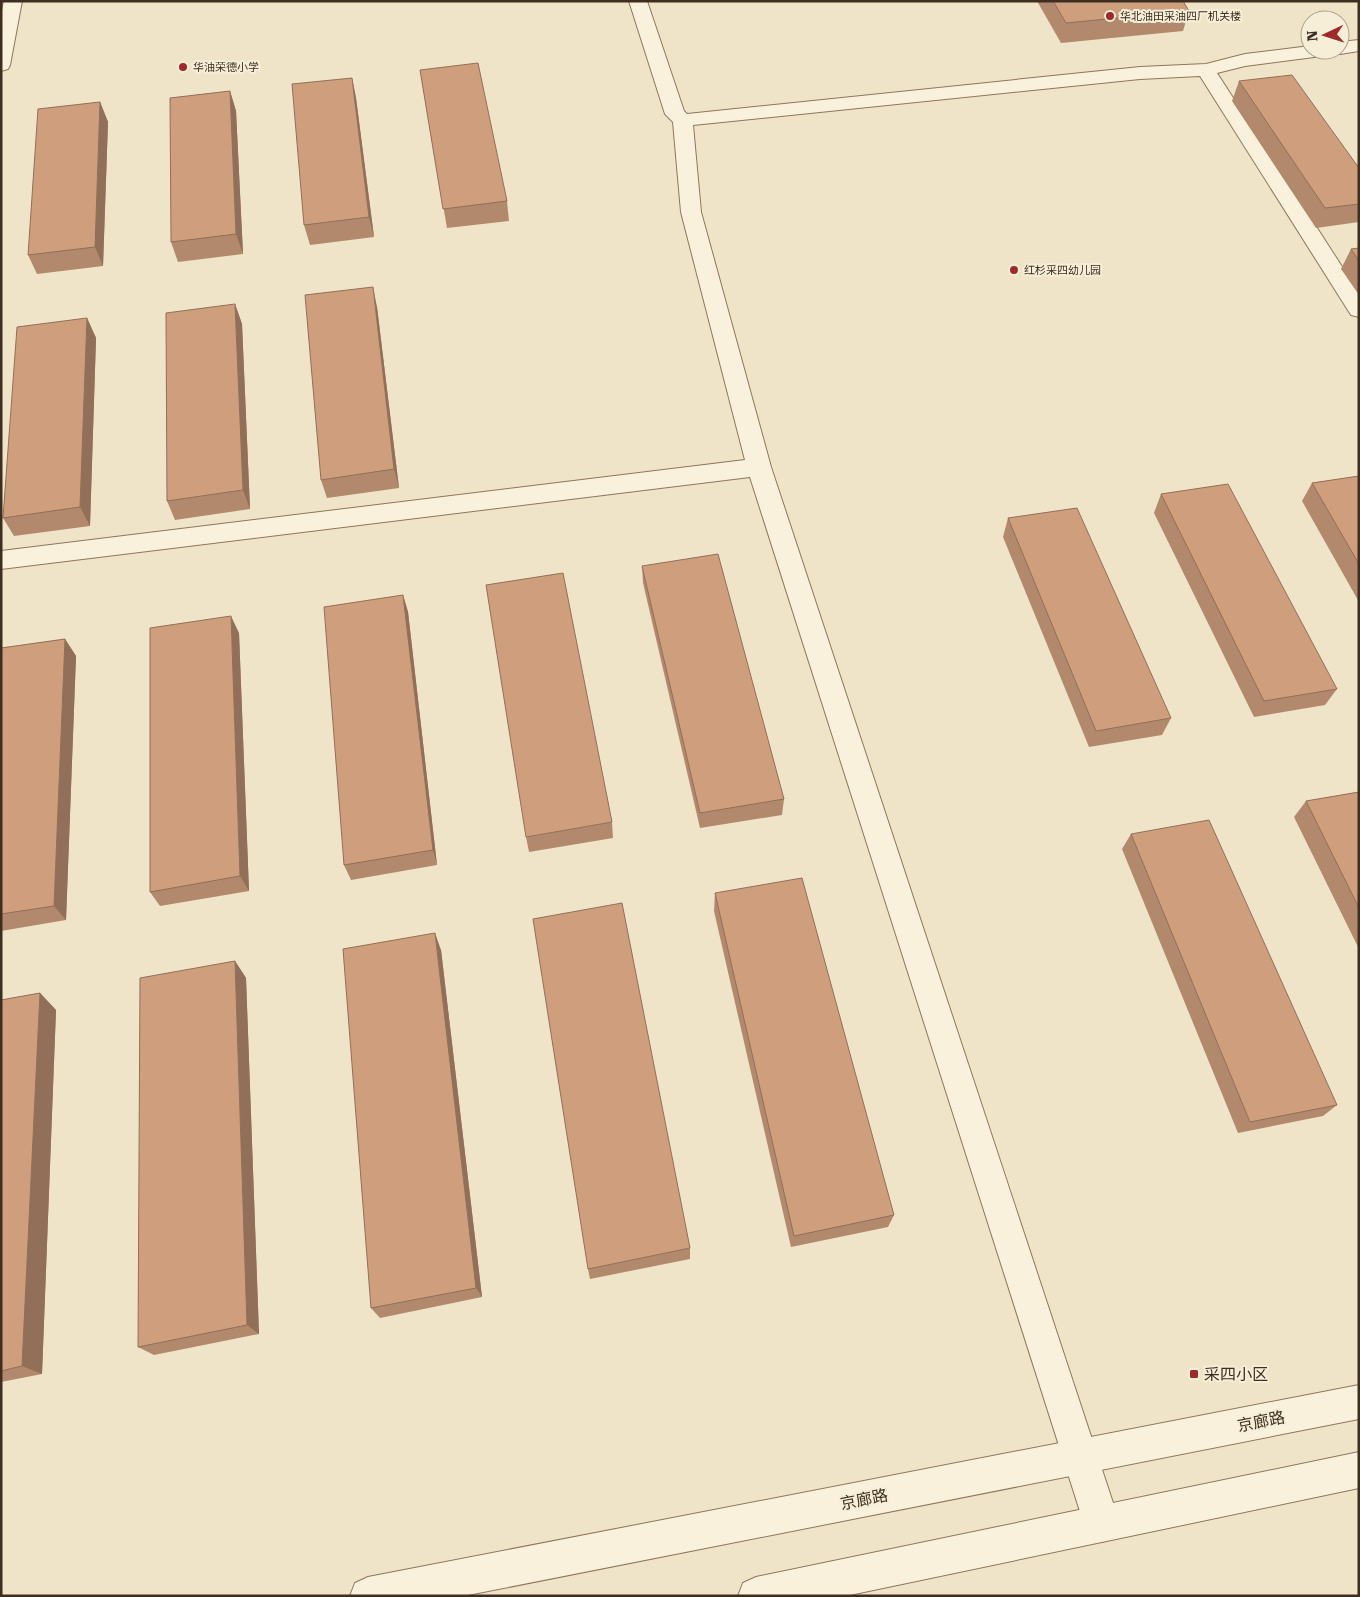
<svg xmlns="http://www.w3.org/2000/svg" width="1360" height="1597" font-family="'Roboto Serif','Noto Sans SC',serif">
<rect width="100%" height="100%" fill="#f0e4c8"/>
<g fill="none" stroke-linecap="round" stroke-linejoin="round">
<defs>
<path id="minor" d="M4 1H22L10 65 8 69 1 71V15Z
M629 1H647L684 111 687 114 1140 67 1206 64 1245 54 1310 46V50H1331L1329 54 1322 56 1245 66 1217 73 1359 293V317L1351 315 1200 76 1140 79 693 125 701 212 771 467 1120 1524 1115 1537 1102 1542 1089 1537 1084 1524 750 477 1 569V551L745 460 681 212 673 122 665 114Z
M1359 40V51L1340 54 1332 50H1340V42Z"/>
<path id="tertiary" d="M1359 1385V1419L463 1596H350L355 1583 368 1577Z
M1359 1452V1488L845 1596H738L743 1583 756 1577Z"/>
</defs>
<use href="#minor" stroke="#8d765c" stroke-width="2"/>
<use href="#tertiary" stroke="#8d765c" stroke-width="2"/>
<use href="#minor" fill="#faf1dc" fill-rule="evenodd"/>
<use href="#tertiary" fill="#faf1dc" fill-rule="evenodd"/>
</g>
<path fill="#b2896c" d="M1037 1H1183L1189 11 1183 31 1061 43Z
M420 70 507 201 509 221 447 228Z
M352 78 356 98 374 237 310 245 304 225Z
M1239 81 1359 168V222L1316 228 1232 101Z
M230 91 236 111 243 254 178 262 171 242Z
M100 102 108 122 103 266 37 274 28 255Z
M1359 248V295L1341 269 1351 249Z
M235 304 242 324 250 509 175 520 167 501Z
M377 307 399 488 327 498 321 480Z
M87 318 96 338 90 526 14 536 3 518Z
M1359 476V602L1302 501 1312 483Z
M1161 494 1337 689 1325 705 1254 717 1154 513Z
M1008 518 1171 718 1162 735 1089 747 1003 537Z
M642 566 784 799 782 815 700 828 643 583Z
M403 595 408 612 437 865 351 880 344 865Z
M239 633 249 891 160 906 150 892Z
M65 639 76 656 66 920 1 931V648Z
M1359 792V949L1294 817 1306 801Z
M612 822 613 838 529 852 526 837Z
M1131 834 1337 1105 1323 1116 1238 1133 1122 849Z
M715 893 894 1215 888 1227 791 1247 714 911Z
M441 950 482 1297 380 1318 371 1308Z
M235 961 246 978 259 1334 154 1355 138 1347Z
M40 993 56 1010 42 1374 1 1382V1000Z
M690 1248V1259L590 1279 588 1269Z"/>
<path fill="#916f58" d="M352 78 356 98 374 237 369 217Z
M230 91 236 111 243 254 236 234Z
M100 102 108 122 103 266 95 247Z
M373 287 377 307 399 488 394 469Z
M235 304 242 324 250 509 243 490Z
M87 318 96 338 90 526 80 507Z
M403 595 408 612 437 865 433 850Z
M231 616 239 633 249 891 240 876Z
M65 639 76 656 66 920 54 906Z
M435 933 441 950 482 1297 476 1288Z
M235 961 246 978 259 1334 247 1325Z
M40 993 56 1010 42 1374 22 1366Z"/>
<path fill="#cf9f7d" stroke="#916f58" d="M1053 1H1183L1189 11 1066 23Z
M478 63 507 201 443 209 420 70Z
M1292 75 1359 168V204L1325 208 1239 81Z
M352 78 369 217 304 225 292 84Z
M230 91 236 234 171 242 170 98Z
M100 102 95 247 28 255 38 109Z
M1359 248V261L1351 249Z
M373 287 394 469 321 480 305 295Z
M235 304 243 490 167 501 166 313Z
M87 318 80 507 3 518 17 327Z
M1359 476V564L1312 483Z
M1228 484 1337 689 1264 701 1161 494Z
M1077 508 1171 718 1096 731 1008 518Z
M718 554 784 799 700 813 642 566Z
M563 573 612 822 526 837 486 585Z
M403 595 433 850 344 865 324 607Z
M231 616 240 876 150 892V628Z
M65 639 54 906 1 914V648Z
M1359 792V908L1306 801Z
M1209 820 1337 1105 1250 1122 1131 834Z
M802 878 894 1215 794 1236 715 893Z
M622 903 690 1248 588 1269 533 919Z
M435 933 476 1288 371 1308 343 949Z
M235 961 247 1325 138 1347 140 978Z
M40 993 22 1366 1 1371V1000Z"/>
<g fill="#9e2a2b" stroke="#f7eed8" stroke-width="2">
<circle cx="1110" cy="16" r="5"/>
<circle cx="183" cy="67" r="5"/>
<circle cx="1014" cy="270" r="5"/>
<rect x="1189" y="1369" width="10" height="10" rx="2.5"/>
</g>
<g text-anchor="middle" stroke-width="4" stroke-linejoin="round" paint-order="stroke">
<g font-size="11" fill="#3d2e20" stroke="#f7eed8" text-anchor="start">
<text x="1120" y="20">华北油田采油四厂机关楼</text>
<text x="193" y="71">华油荣德小学</text>
<text x="1024" y="274">红杉采四幼儿园</text>
</g>
<g font-size="16" fill="#3d2e20" stroke="#f7eed8" text-anchor="start">
<text x="1204" y="1380">采四小区</text>
</g>
<g font-size="16" fill="#3d2e20" stroke="#f7eed8">
<text transform="translate(1261 1421) rotate(-11)" y="6">京廊路</text>
<text transform="translate(864 1499) rotate(-11)" y="6">京廊路</text>
</g>
</g>
<rect width="1360" height="1597" fill="none" stroke="#3d2e20" stroke-width="5"/>
<g transform="translate(1325 35) rotate(266)"><circle r="24" fill="#f7eed8" stroke="#ada18e"/>
<path d="M0-4L9 19L0 12L-9 19Z" fill="#9e2a2b"/>
<text y="-8" font-size="14" font-weight="bold" text-anchor="middle" fill="#3d2e20">N</text>
</g>
</svg>
